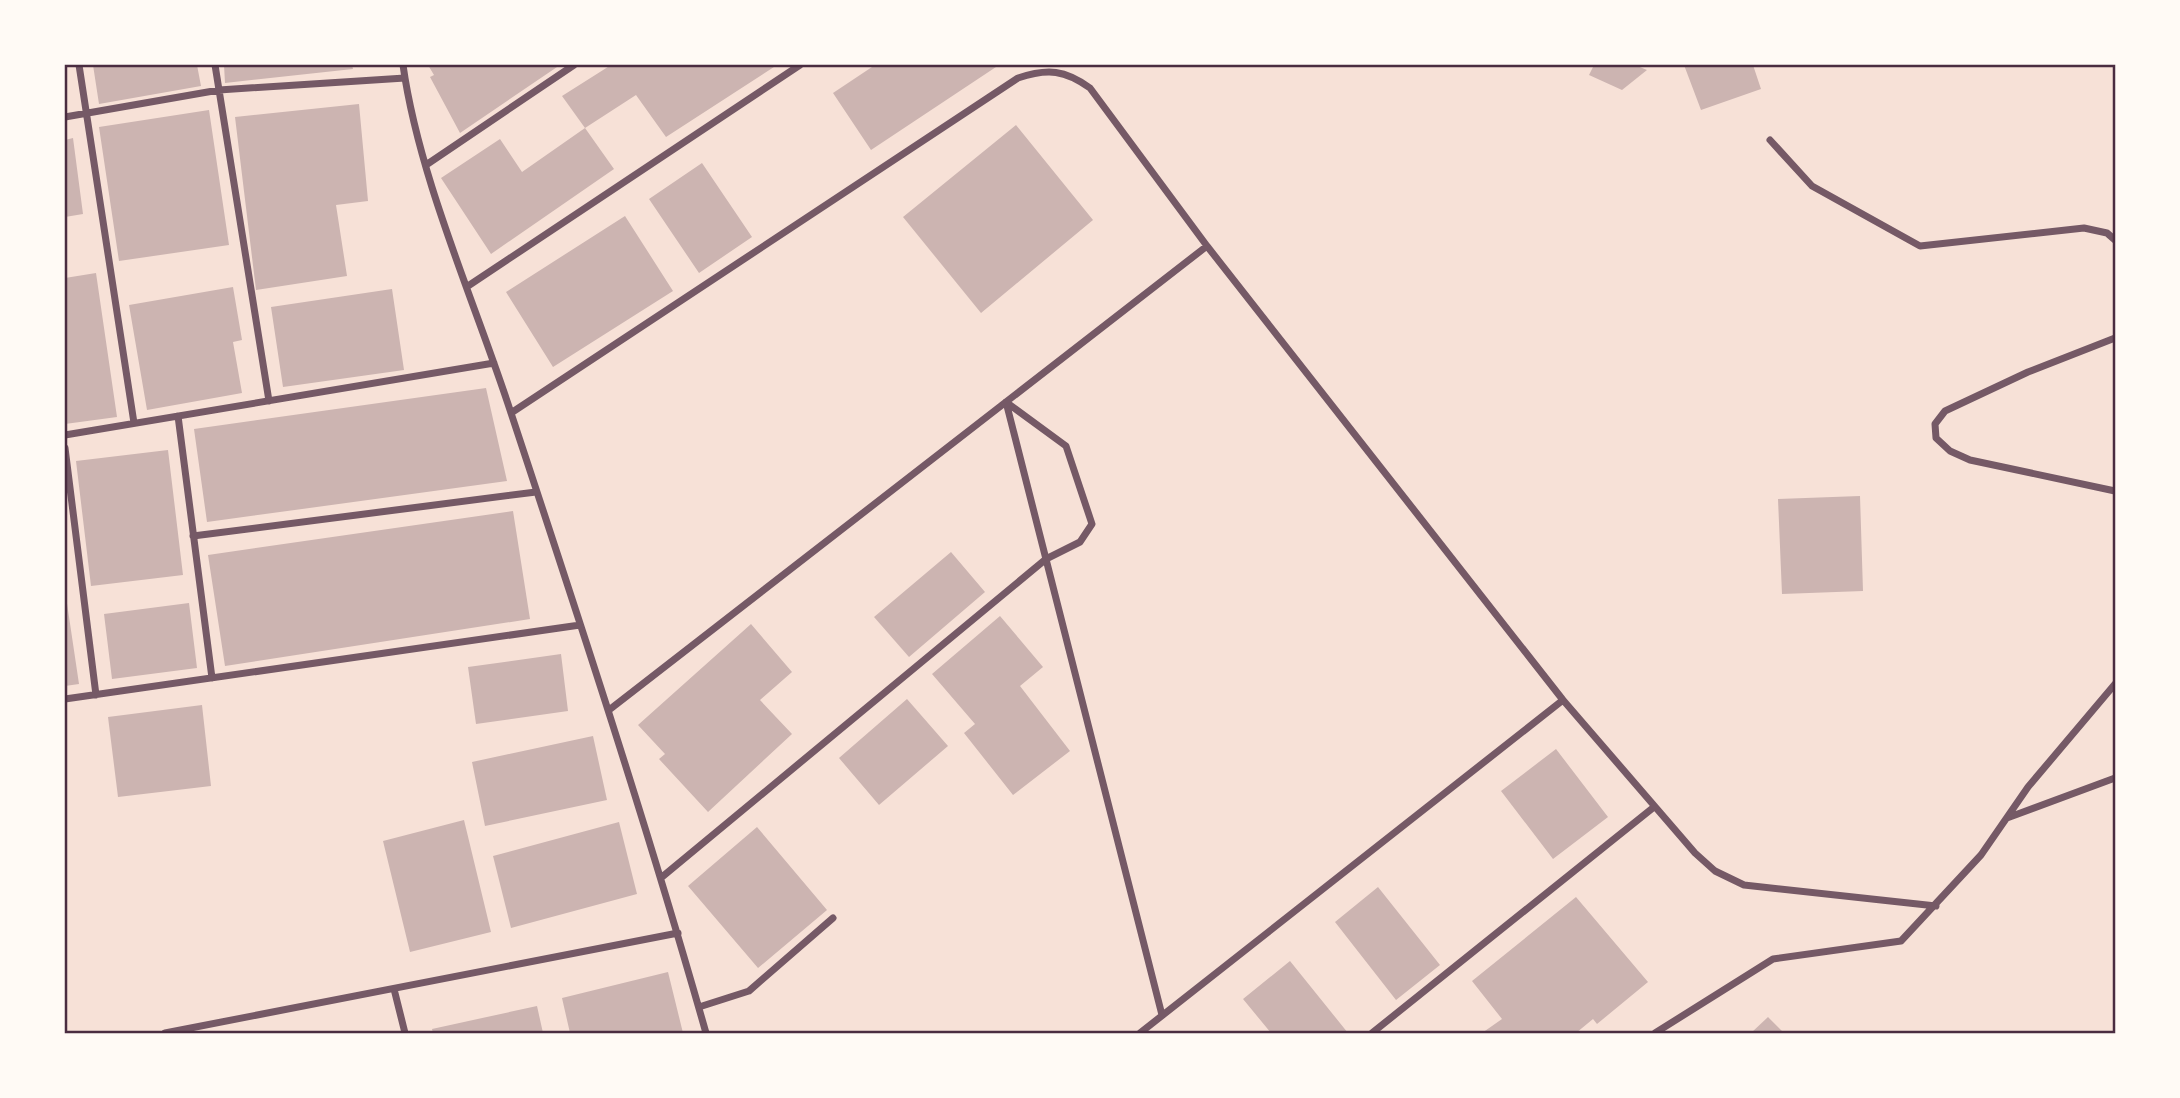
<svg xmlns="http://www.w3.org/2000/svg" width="2180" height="1098" font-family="'PT Sans',sans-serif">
<rect width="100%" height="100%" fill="#f7e1d7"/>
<path fill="#ccb4b1" d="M93 65H197L201 86 99 104Z
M224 65H352L353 69 225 83Z
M428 65H560L460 133 430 77 434 75Z
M611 65H777L666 137 636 95 585 128 562 96Z
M875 65H999L871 150 833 93Z
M1594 65H1635L1647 70 1622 90 1589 75Z
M1684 65H1753L1761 89 1701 110Z
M359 104 368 201 336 205 347 276 256 290 235 117Z
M209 110 229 245 119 261 99 127Z
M1016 125 1093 220 981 313 903 217Z
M585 128 614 169 491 254 441 178 500 139 522 172Z
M73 138 83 214 65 217V140Z
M702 163 752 237 699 273 649 199Z
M625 216 673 291 553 367 506 292Z
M96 273 117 417 65 424V278Z
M233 287 242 340 233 342 242 393 147 410 129 305Z
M392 289 404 370 283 387 271 307Z
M486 388 507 481 207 522 194 429Z
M168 450 183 575 91 586 76 461Z
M1860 496 1863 591 1782 594 1778 499Z
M513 511 530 619 225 666 208 555Z
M951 552 985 592 909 657 874 617Z
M65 590 79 684 65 686Z
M189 603 197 668 112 679 104 614Z
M1000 616 1043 667 1020 686 1070 751 1013 795 964 733 975 724 932 674Z
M751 624 792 672 760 700 792 734 708 812 659 759 665 754 638 725Z
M561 654 568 711 476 724 468 667Z
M907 699 948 746 879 805 839 758Z
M202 705 211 786 118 797 108 717Z
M593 736 607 800 485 826 472 762Z
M1556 749 1608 817 1553 859 1501 791Z
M464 820 491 932 410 952 383 841Z
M619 822 637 894 511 928 493 856Z
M757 827 827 910 758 968 688 886Z
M1378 887 1440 965 1396 1000 1335 922Z
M1576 897 1648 982 1597 1024 1593 1019 1576 1033H1482L1502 1019 1472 981Z
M1290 961 1348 1033H1271L1243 999Z
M668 972 683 1033H570L562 998Z
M537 1006 543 1033H433L432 1029Z
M1768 1017 1784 1033H1751Z"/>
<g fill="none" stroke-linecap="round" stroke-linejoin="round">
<path stroke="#755966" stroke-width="7" d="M79 65 134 423
M215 65 269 401
M403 65C419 179 475 302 511 413 579 619 647 825 706 1033
M65 117 219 90 405 78
M1770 140 1812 186 1920 246 2084 228 2107 233 2115 240
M426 165 574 65
M468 286 800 65
M2115 338 2028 372 1945 411 1935 424 1936 438 1950 451 1970 460 2115 491
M1006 402 1162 1015
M511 413 1018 78C1048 68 1065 70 1090 88L1207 246 1563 700 1695 853 1715 871 1744 885 1936 906
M178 416 212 678
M65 435 494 363
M65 448 96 695
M193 536 536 492
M65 699 580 625
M609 710 1207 246
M2007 818 2115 778
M662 877 1046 559 1080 542 1092 524 1066 446 1006 402
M394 989 405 1033
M699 1007 749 991 833 918
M165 1033 678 933
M1140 1033 1563 700
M1372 1033 1654 807
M1655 1033 1773 959 1901 941 1981 855 2028 787 2115 684"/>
</g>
<rect width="2180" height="1098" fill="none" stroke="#fffaf5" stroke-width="133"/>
<rect x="66" y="66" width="2048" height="966" fill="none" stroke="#4a2c40" stroke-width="2.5"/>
</svg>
